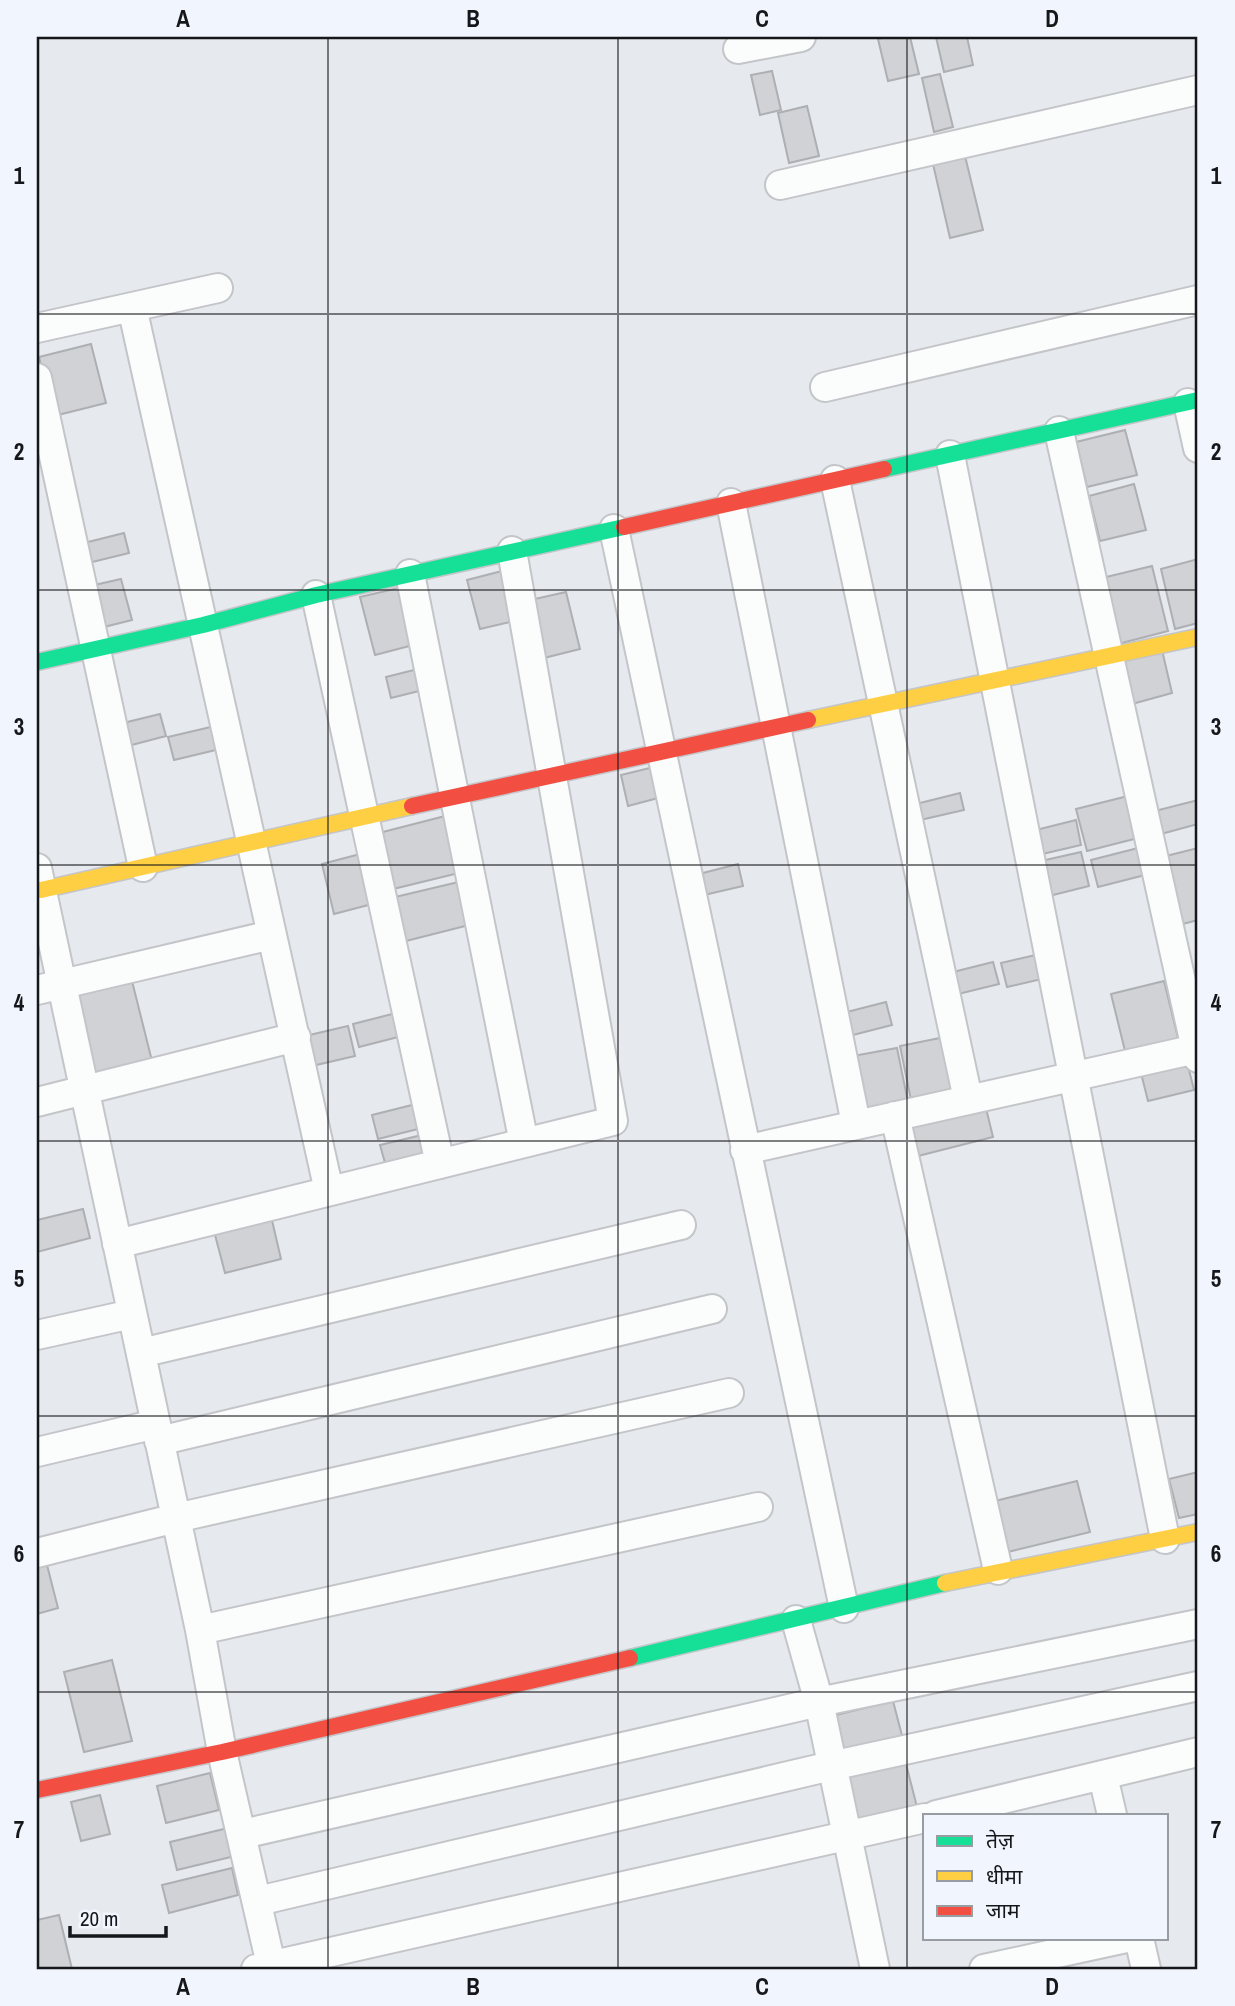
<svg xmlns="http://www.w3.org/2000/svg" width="1235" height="2006" font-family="'Archivo Narrow','Noto Sans Devanagari',sans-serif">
<rect width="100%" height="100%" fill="#e6e9ed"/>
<path fill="#d0d2d6" stroke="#adafb2" stroke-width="2" d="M887 37H910L919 74 888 81 878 39Z
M936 37H967L973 65 944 72Z
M772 71 781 110 760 115 751 75Z
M940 74 953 127 934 132 922 78Z
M807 106 819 156 789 163 778 113Z
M965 156 983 230 950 238 933 164Z
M91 344 106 403 54 416 39 357Z
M1125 430 1137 475 1087 487 1076 442Z
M1134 484 1146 530 1100 541 1089 496Z
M124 533 129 553 84 564 80 544Z
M1198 559V623L1175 629 1161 569Z
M1152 566 1168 631 1118 644 1102 578Z
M502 571 514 621 480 629 467 580Z
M121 579 132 620 100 628 90 586Z
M407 586 421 643 375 655 360 597Z
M566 592 580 649 540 659 526 601Z
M1162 650 1172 693 1132 704 1121 660Z
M426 667 431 688 391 698 386 677Z
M160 714 166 736 124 747 119 724Z
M215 726 220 749 174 760 168 737Z
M654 767 662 797 628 806 621 775Z
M960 793 964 810 920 820 916 804Z
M1132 795 1142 837 1087 851 1076 809Z
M1198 800V824L1161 834 1155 811Z
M449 815 463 872 389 890 375 834Z
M1076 820 1081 845 1038 855 1032 831Z
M1142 847 1149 874 1098 887 1091 860Z
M1198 848V920L1179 925 1162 857Z
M1081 852 1089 886 1049 896 1041 861Z
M364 853 376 903 334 914 322 864Z
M738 864 743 886 704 895 699 874Z
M467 880 477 923 402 942 391 898Z
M1040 954 1046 978 1007 987 1001 963Z
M993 962 999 984 958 994 953 972Z
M130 973 152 1061 87 1077 66 989Z
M1164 981 1180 1046 1127 1059 1111 994Z
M886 1002 892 1025 845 1037 839 1014Z
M400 1012 406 1035 359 1047 353 1024Z
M348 1026 355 1056 312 1066 305 1036Z
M945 1037 956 1096 912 1105 900 1046Z
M897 1048 909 1107 864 1116 853 1056Z
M1186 1058 1194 1090 1148 1101 1140 1069Z
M984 1100 993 1137 914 1157 905 1119Z
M416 1104 422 1128 378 1139 372 1115Z
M426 1134 432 1159 387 1170 380 1145Z
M83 1209 90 1238 37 1252V1220Z
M271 1216 281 1259 225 1273 214 1231Z
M1198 1472V1514L1179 1518 1169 1479Z
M1077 1481 1090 1532 1008 1552 995 1501Z
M47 1565 58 1608 37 1614V1567Z
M112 1660 132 1741 84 1752 64 1672Z
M893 1701 905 1747 847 1761 836 1715Z
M904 1756 917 1807 855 1823 842 1771Z
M210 1773 219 1810 166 1823 157 1786Z
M100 1795 110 1834 81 1841 71 1802Z
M228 1828 235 1856 177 1870 170 1842Z
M232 1868 238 1895 169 1913 162 1885Z
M59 1915 72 1969H37V1920Z"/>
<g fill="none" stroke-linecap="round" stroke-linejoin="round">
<defs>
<path id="street" d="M738 49 801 37
M780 185 1198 90
M132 307 329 1191
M37 328 218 288
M37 378 143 867
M825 387 1198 300
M1188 403 1198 448
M1059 431 1198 1058
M950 455 1165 1539
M835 480 968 1099
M731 503 856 1124
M614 529 844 1608
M410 574 524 1143
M316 595 440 1164
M37 868 200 1630 222 1752 272 1969
M37 990 271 935
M37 1102 296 1037
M895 1116 998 1570
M745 1150 1196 1049
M117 1244 613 1121 512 551
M37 1335 132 1314
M141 1353 681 1225
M159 1441 712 1309
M37 1452 156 1424
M37 1553 176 1518 729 1393
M796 1620 819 1702 875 1969
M200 1630 758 1507
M1103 1776 1112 1815
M936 1815 1198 1752
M243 1834 819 1702 1198 1624
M258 1901 831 1766 1198 1686
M1139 1938 1146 1969
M256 1969 925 1818
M984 1969 1126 1938"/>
<path id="fast" d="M884 469 1198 400
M37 662 203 625 316 595 624 527
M630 1658 945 1583"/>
<path id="slow" d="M808 720 1198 637
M41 890 412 806
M945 1583 1198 1532"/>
<path id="jam" d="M624 527 884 469
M412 806 808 720
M37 1790 222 1752 630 1658"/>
</defs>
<use href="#street" stroke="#c3c5c9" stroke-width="32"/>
<use href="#fast" stroke="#c3c5c9" stroke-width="19"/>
<use href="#slow" stroke="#c3c5c9" stroke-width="19"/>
<use href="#jam" stroke="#c3c5c9" stroke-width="19"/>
<use href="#street" stroke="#fbfcfc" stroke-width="28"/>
<use href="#fast" stroke="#16e098" stroke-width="16"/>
<use href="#slow" stroke="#ffcf43" stroke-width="16"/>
<use href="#jam" stroke="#f24e42" stroke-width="16"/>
</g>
<path fill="none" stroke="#15171a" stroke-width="2" stroke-opacity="0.55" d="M328 37V1969M618 37V1969M907 37V1969M37 314H1198M37 590H1198M37 865H1198M37 1141H1198M37 1416H1198M37 1692H1198"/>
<rect width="1235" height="2006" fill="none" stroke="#f0f5fe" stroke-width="77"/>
<rect x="923" y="1814" width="245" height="126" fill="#f0f5fe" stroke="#989ca3" stroke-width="2"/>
<rect x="937" y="1836" width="35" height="10" fill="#16e098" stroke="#989ca3" stroke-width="2"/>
<text x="986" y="1848" font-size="21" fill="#15171a">तेज़</text>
<rect x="937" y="1871" width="35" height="10" fill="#ffcf43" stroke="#989ca3" stroke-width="2"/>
<text x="986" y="1884" font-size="21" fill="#15171a">धीमा</text>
<rect x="937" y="1906" width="35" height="10" fill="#f24e42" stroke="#989ca3" stroke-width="2"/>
<text x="986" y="1918" font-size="21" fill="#15171a">जाम</text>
<path d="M70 1926v10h96v-10" fill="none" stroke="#15171a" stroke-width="3.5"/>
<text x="80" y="1926" font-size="21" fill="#15171a" stroke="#f0f5fe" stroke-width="5" paint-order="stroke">20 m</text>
<rect x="38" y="38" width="1158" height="1930" fill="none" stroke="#15171a" stroke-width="2.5"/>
<g font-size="23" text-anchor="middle" font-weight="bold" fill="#15171a">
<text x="183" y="27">A</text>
<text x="473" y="27">B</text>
<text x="762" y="27">C</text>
<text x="1052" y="27">D</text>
<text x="19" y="184">1</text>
<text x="1216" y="184">1</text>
<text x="19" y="460">2</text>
<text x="1216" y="460">2</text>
<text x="19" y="735">3</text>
<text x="1216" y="735">3</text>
<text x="19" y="1011">4</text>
<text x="1216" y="1011">4</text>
<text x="19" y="1287">5</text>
<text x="1216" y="1287">5</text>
<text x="19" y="1562">6</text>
<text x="1216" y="1562">6</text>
<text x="19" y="1838">7</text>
<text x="1216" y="1838">7</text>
<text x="183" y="1995">A</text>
<text x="473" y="1995">B</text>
<text x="762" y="1995">C</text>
<text x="1052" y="1995">D</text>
</g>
</svg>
